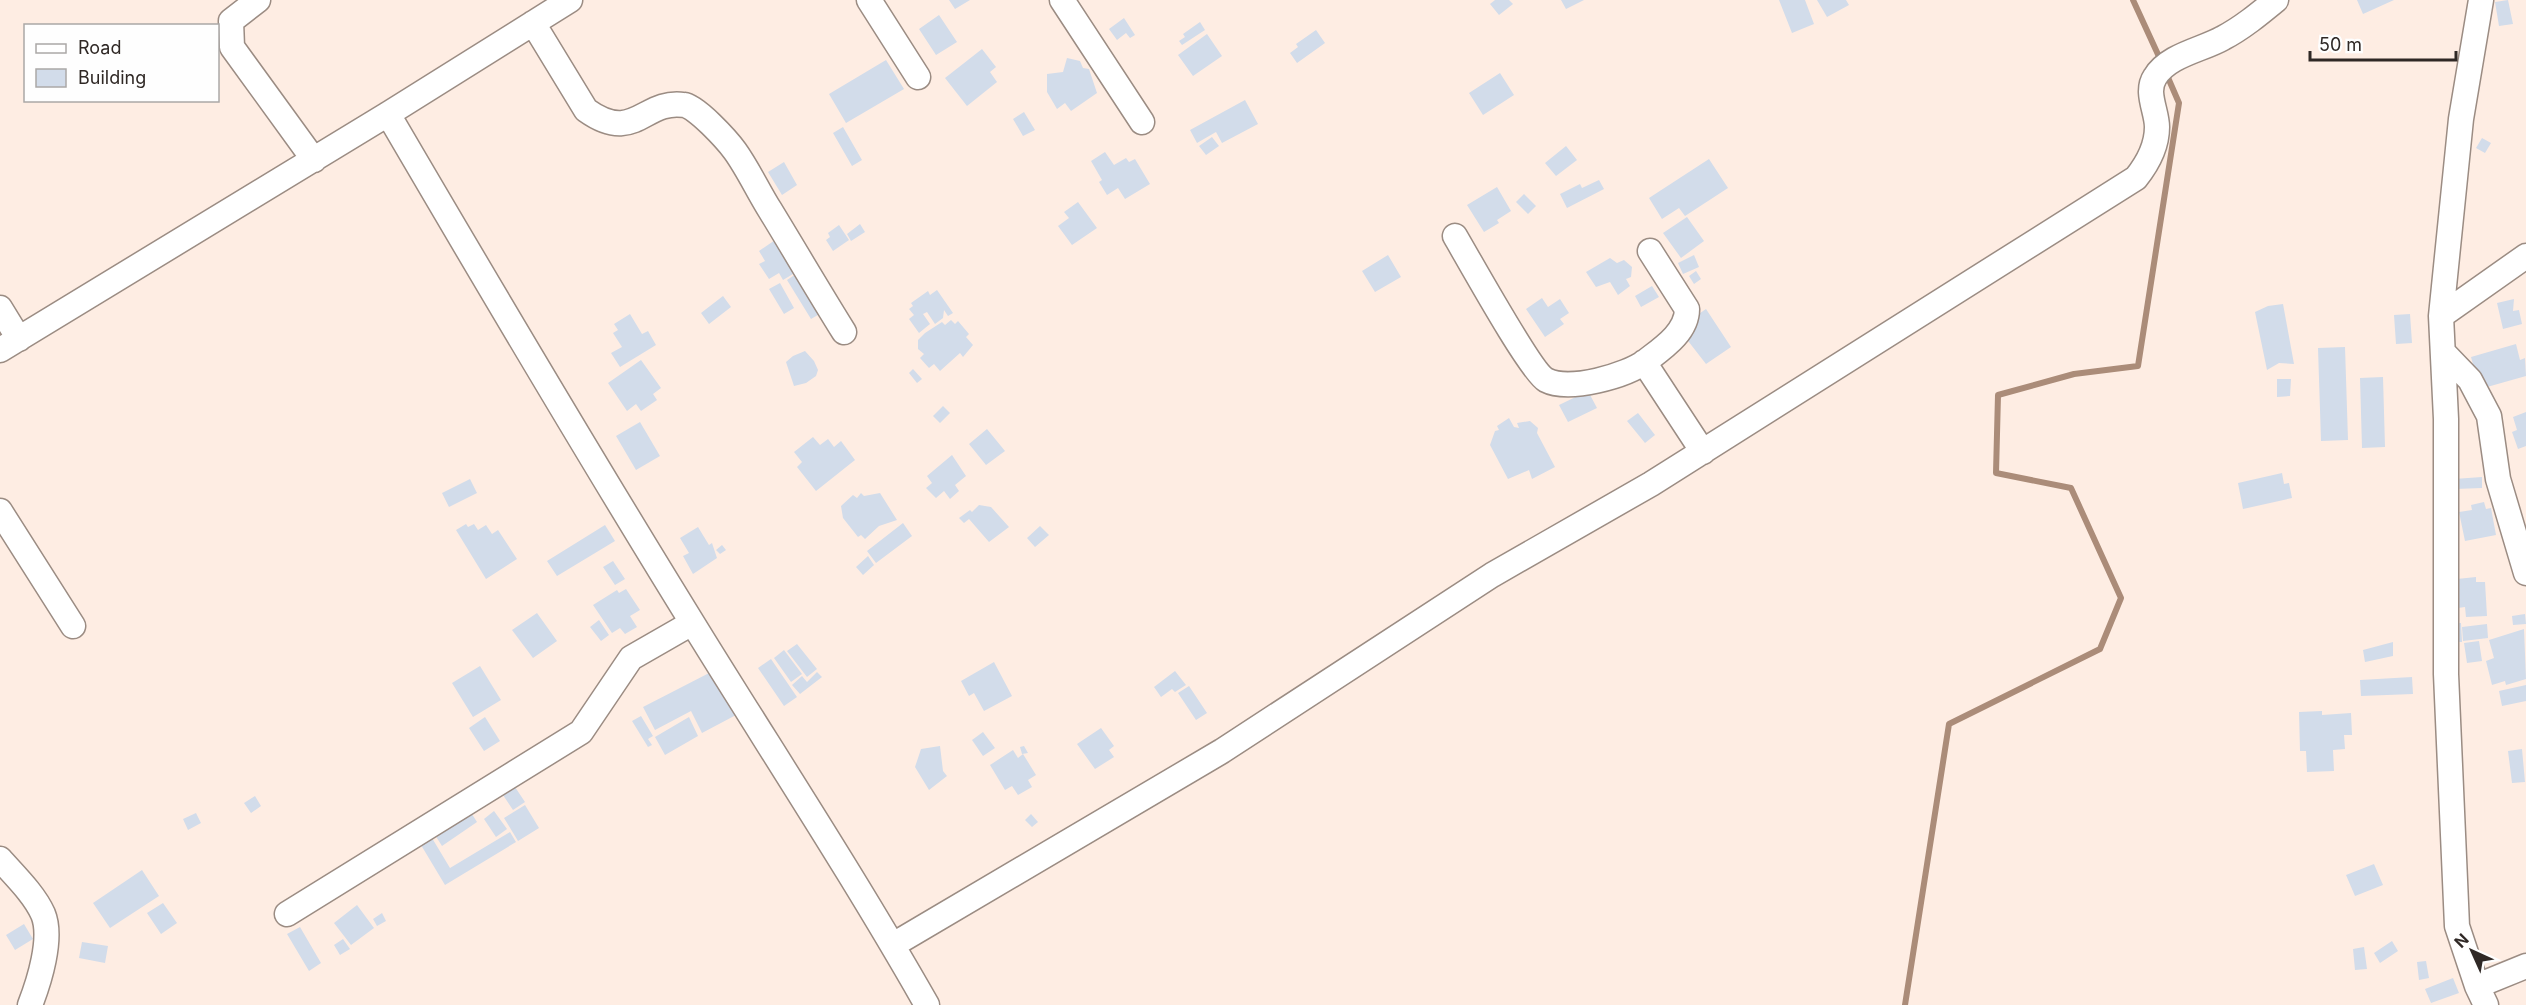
<svg xmlns="http://www.w3.org/2000/svg" width="2526" height="1005" font-family="Inter,sans-serif">
<rect width="100%" height="100%" fill="#feede3"/>
<g fill="none" stroke-linecap="round" stroke-linejoin="round">
<path stroke="#ab8c79" stroke-width="6" d="M2133 0 2161 61
M1905 1005 1949 724 2100 649 2121 598 2071 488 1996 473 1998 395 2074 374 2138 366 2179 103 2166 73"/>
</g>
<path fill="#d2dcea" d="M949 0H970L955 9Z
M1495 0H1509L1513 4 1499 15 1490 4Z
M1561 0H1584L1566 9Z
M1779 0H1805L1814 24 1792 33Z
M1817 0H1846L1849 5 1827 17Z
M2357 0H2394L2363 14Z
M2508 0 2513 24 2499 26 2495 2Z
M939 15 957 42 936 55 919 29Z
M1124 18 1135 35 1130 38 1126 33 1117 40 1109 29Z
M1200 22 1205 30 1182 45 1179 41 1185 37 1183 34Z
M1316 30 1325 43 1297 63 1290 53 1298 47 1296 44Z
M1207 34 1222 56 1193 76 1178 55Z
M982 49 996 67 990 72 997 82 967 106 945 78Z
M1067 58 1080 61 1083 68 1089 69 1097 93 1071 111 1065 103 1057 109 1047 92V74L1063 72Z
M886 60 904 89 846 123 829 94Z
M1500 73 1514 95 1483 115 1469 93Z
M1245 100 1258 124 1222 143 1216 132 1197 143 1190 130Z
M1024 112 1035 130 1023 136 1013 119Z
M843 127 862 160 852 166 833 133Z
M1212 137 1219 146 1206 155 1199 146Z
M2482 138 2491 143 2485 153 2476 148Z
M1566 146 1577 160 1556 176 1545 163Z
M1105 152 1114 165 1126 158 1129 162 1135 159 1150 184 1125 199 1118 188 1107 195 1099 182 1102 180 1091 161Z
M1709 159 1728 188 1685 216 1679 208 1662 219 1649 198Z
M784 162 797 185 782 195 768 172Z
M1599 180 1604 189 1567 208 1560 194 1580 184 1582 188Z
M1497 187 1511 211 1497 220 1499 223 1484 232 1467 205Z
M1524 194 1536 206 1528 214 1516 202Z
M1078 202 1097 228 1072 245 1058 226 1069 218 1064 212Z
M1687 217 1704 241 1681 258 1663 233Z
M860 224 865 232 851 241 847 234Z
M839 225 849 240 833 251 826 240 830 237 828 233Z
M778 238 798 271 783 280 779 273 769 279 759 264 765 261 759 251Z
M1388 255 1401 277 1375 292 1362 271Z
M1694 255 1699 267 1683 274 1678 263Z
M1610 258 1617 263 1624 260 1632 267 1631 277 1626 279 1630 286 1618 295 1610 282 1596 287 1586 272Z
M1696 271 1701 279 1694 284 1689 276Z
M799 272 823 312 811 319 787 280Z
M780 283 794 308 784 314 769 289Z
M1652 286 1659 297 1641 307 1635 296Z
M937 290 953 313 948 316 944 310 943 318 935 324 927 312 923 314 930 324 919 333 909 319 914 315 909 309 913 306 911 303 928 291 930 295Z
M723 296 731 307 709 324 701 313Z
M1542 298 1548 307 1560 299 1569 313 1560 319 1564 324 1545 337 1526 309Z
M2514 299 2513 311 2519 310 2522 324 2503 329 2497 303Z
M2283 304 2294 364 2279 363 2267 370 2255 312 2268 306Z
M1706 309 1731 347 1706 364 1678 328Z
M630 314 642 334 648 331 656 345 620 367 611 353 622 347 613 333 618 330 614 324Z
M2410 314 2412 343 2396 344 2394 315Z
M951 320 955 324 958 321 969 334 966 337 973 345 963 357 960 353 940 371 934 364 929 368 920 358 924 354 918 349V340L925 333 942 322 945 325Z
M2516 344 2520 360 2525 358 2526 376 2480 389 2471 357Z
M2345 347 2348 440 2321 441 2318 348Z
M805 351 814 361 818 370 816 376 806 383 794 386 786 362 793 356Z
M641 360 661 388 653 394 657 400 641 411 636 404 627 411 608 383Z
M913 369 922 379 917 383 909 373Z
M2383 377 2385 447 2362 448 2360 378Z
M2277 379H2291L2290 396 2277 397Z
M1588 391 1597 408 1568 422 1559 405Z
M943 406 950 413 940 423 933 416Z
M2526 412V446L2518 449 2512 432 2517 430 2513 417Z
M1638 413 1655 435 1645 443 1627 421Z
M1509 418 1514 427 1519 428 1517 423 1530 421 1538 428 1537 433 1555 467 1532 479 1529 470 1508 479 1490 445 1495 431 1499 430 1497 426Z
M640 422 660 456 636 470 616 436Z
M987 429 1005 451 986 465 969 444Z
M813 437 820 445 828 439 834 447 841 441 855 460 816 491 797 467 802 462 794 452Z
M952 455 966 476 955 485 959 491 950 499 944 491 936 498 926 488 932 483 927 476Z
M2282 473 2284 484 2289 483 2292 498 2243 509 2238 483Z
M2482 477V488L2455 489 2454 479Z
M470 479 477 493 449 507 442 493Z
M861 493 864 496 880 493 897 520 879 526 865 539 861 535 858 537 843 518 841 506 853 495 857 498Z
M2484 502 2486 509 2491 508 2496 535 2465 541 2459 512 2472 510 2471 505Z
M979 505 991 507 1009 527 989 542 969 519 964 523 959 518 970 510 972 512Z
M903 523 912 536 876 563 867 551Z
M466 524 468 527 474 524 478 530 486 525 492 534 498 530 517 559 486 579 456 530Z
M605 525 615 541 557 576 547 561Z
M1040 526 1049 535 1035 547 1027 538Z
M698 527 709 545 712 543 717 558 693 574 683 556 689 553 680 538Z
M722 545 726 550 720 554 716 550Z
M868 556 874 565 863 575 856 567Z
M613 561 625 579 615 585 603 567Z
M2476 577V582H2485L2487 616 2466 617 2465 607 2458 608 2457 579Z
M626 589 640 610 630 616 637 627 625 634 620 628 612 633 593 605 617 590 619 593Z
M537 613 557 641 533 658 512 630Z
M2525 614 2526 624 2513 625 2512 616Z
M599 620 609 635 601 641 590 627Z
M2451 623H2461L2462 642H2453Z
M2487 624 2488 638 2463 641 2462 627Z
M2524 629 2526 679 2506 685 2505 681 2492 685 2486 661 2494 658 2489 640Z
M2479 641 2482 661 2467 663 2464 643Z
M2393 642V656L2365 662 2363 650Z
M797 644 817 669 807 677 787 651Z
M784 650 802 674 791 682 774 658Z
M771 659 797 697 784 706 758 668Z
M994 662 1012 696 984 711 974 693 969 696 961 681Z
M480 666 501 700 473 717 452 683Z
M713 671 736 715 702 733 691 711 655 730 643 707Z
M1175 671 1186 685 1175 692 1172 689 1161 697 1154 687Z
M817 672 822 677 800 694 792 685 802 676 807 682Z
M2412 677 2413 694 2361 696 2360 680Z
M2526 685V701L2502 706 2499 691Z
M1189 686 1207 713 1196 720 1178 693Z
M2322 711V715L2351 713 2352 735H2344L2345 749 2333 750 2334 771 2307 772 2306 751H2300L2299 712Z
M641 716 653 736 648 739 652 745 648 747 632 721Z
M485 717 500 741 484 751 469 728Z
M689 717 698 736 665 755 655 737Z
M1101 728 1114 746 1109 750 1114 757 1095 769 1077 744Z
M983 732 995 748 983 756 972 740Z
M940 746 943 771 947 776 929 790 915 767 921 749Z
M1024 746 1028 753 1022 754 1020 747Z
M2522 749 2525 782 2512 783 2508 751Z
M1013 750 1018 758 1023 754 1036 775 1028 780 1032 787 1018 795 1012 786 1005 790 990 765Z
M515 787 525 802 513 810 503 795Z
M255 796 261 806 251 813 244 803Z
M525 805 539 828 518 841 504 818Z
M470 811 477 822 442 846 435 835Z
M494 811 507 829 496 837 484 819Z
M196 813 201 823 188 830 183 819Z
M1031 814 1038 822 1032 827 1025 820Z
M510 832 516 842 445 885 421 845 432 838 450 868Z
M2374 864 2383 885 2355 896 2346 875Z
M142 870 159 896 110 928 93 903Z
M163 903 177 923 161 934 147 913Z
M357 905 374 928 351 945 334 923Z
M382 913 386 921 377 926 373 919Z
M24 924 33 939 15 950 6 935Z
M300 927 321 963 309 971 287 934Z
M343 939 350 949 340 955 334 945Z
M2392 941 2398 951 2380 963 2374 953Z
M82 942 108 946 105 963 79 958Z
M2364 947 2367 969 2355 970 2353 949Z
M2426 961 2429 978 2419 980 2417 962Z
M2453 978 2459 993 2431 1003 2425 989Z"/>
<g fill="none" stroke-linecap="round" stroke-linejoin="round">
<defs>
<path id="minor" d="M258 0 231 21 232 47 314 160
M869 0 918 77
M1062 0 1142 122
M2481 0 2461 119 2441 316 2446 419V674L2457 926 2477 986 2486 1005
M533 23 586 110C635 145 643 99 684 105 696 106 727 140 735 151 748 169 758 191 770 210 795 251 819 292 844 332
M388 114C491 290 595 466 703 640 778 761 856 880 927 1005
M1455 236C1468 258 1531 372 1546 380 1569 392 1626 376 1646 361 1663 348 1687 332 1687 309L1650 251
M0 308 19 339
M2441 316 2526 256
M0 350 388 114 570 0
M2443 352 2470 380 2489 416 2498 479 2526 573
M1644 362 1703 452
M0 511 73 626
M0 859C15 876 34 894 43 914 53 938 39 982 30 1005
M287 914 581 732 631 658 692 623
M893 945 1222 751 1492 575 1651 484 2136 178C2148 163 2157 147 2157 127 2157 111 2145 92 2155 77 2168 55 2202 50 2223 38 2242 28 2259 14 2276 0
M2477 986 2526 966"/>
</defs>
<use href="#minor" stroke="#9b8c83" stroke-width="27"/>
<use href="#minor" stroke="#fff" stroke-width="24"/>
</g>
<rect x="24" y="24" width="195" height="78" fill="#fefefe" stroke="#aba8a7" stroke-width="1.5"/>
<rect x="36" y="44" width="30" height="9" fill="#ffffff" stroke="#aba8a7" stroke-width="1.5"/>
<text x="78" y="54" font-size="18" fill="#2f2825">Road</text>
<rect x="36" y="69" width="30" height="18" fill="#d2dcea" stroke="#aba8a7" stroke-width="1.5"/>
<text x="78" y="84" font-size="18" fill="#2f2825">Building</text>
<g transform="translate(2472 951) rotate(315)" stroke="#fefefe" stroke-width="4.5" paint-order="stroke">
<path d="M0-4.5L10 22L0 15L-10 22Z" fill="#2f2825"/>
<text y="-9" font-size="16" font-weight="bold" text-anchor="middle" fill="#2f2825">N</text>
</g>
<path d="M2310 51v9h146v-9" fill="none" stroke="#2f2825" stroke-width="3"/>
<text x="2319" y="51" font-size="18" fill="#2f2825" stroke="#fefefe" stroke-width="4.5" paint-order="stroke">50 m</text>
</svg>
